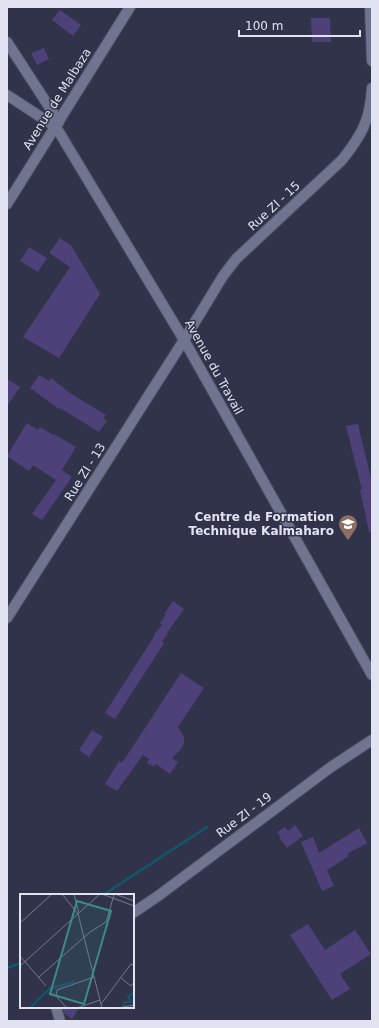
<svg xmlns="http://www.w3.org/2000/svg" width="379" height="1028" font-family="'DejaVu Sans',sans-serif">
<rect width="100%" height="100%" fill="#30334a"/>
<g fill="none" stroke-linecap="round" stroke-linejoin="round">
<path stroke="#10586c" stroke-width="2.5" d="M103 895 207 827
M7 968 21 963"/>
</g>
<path fill="#4e4179" d="M60 10 81 25 73 36 52 20Z
M311 18H330L331 42H312Z
M44 48 49 59 37 65 31 53Z
M60 238 71 245 100 294 59 358 23 337 70 267 49 253Z
M29 247 47 258 38 272 20 261Z
M39 375 49 381 51 378 70 393 106 415 103 418 107 421 99 432 60 408 59 409 30 388Z
M7 379 20 387 7 406Z
M27 423 38 430 40 427 53 435 54 434 76 447 62 470 72 477 42 520 32 514 56 480 33 465 29 471 7 456Z
M358 424 372 483V532H369L360 490H362L346 426Z
M173 601 184 609 167 633 168 634 162 641 164 643 115 719 105 713 155 635 154 634 162 625 160 623 166 615 164 614Z
M181 673 204 688 178 727 184 737V743L181 749 172 758 178 762 170 774 156 764 154 767 147 763 149 759 143 755 117 791 105 784 119 761 122 763Z
M92 730 103 737 89 757 79 750Z
M295 825 303 836 287 848 279 837 280 836 277 832 285 827 288 831Z
M359 828 367 843 347 854 349 856 327 870 334 886 322 891 301 842 313 837 319 853Z
M308 924 325 950 355 930 371 954 340 974 350 989 332 1000 290 935Z
M64 1007H80L72 1019 65 1014 63 1009Z"/>
<g fill="none" stroke-linecap="round" stroke-linejoin="round">
<defs>
<path id="minor" d="M370 7 372 61
M7 42 59 122
M7 95 56 127 184 340 372 675
M7 204 130 7
M7 618 184 340 223 276 236 259 342 160C362 135 370 120 372 88
M133 913 158 896 331 767 372 740
M56 1007 60 1021"/>
</defs>
<use href="#minor" stroke="#4c4e62" stroke-width="12"/>
<use href="#minor" stroke="#70748f" stroke-width="10"/>
</g>
<defs>
<symbol id="university-pin" viewBox="-11 -11 22 30"><path d="M0 17L-7.5 6A9.5 9.5 0 1 1 7.5 6Z" fill="#8d6e63" stroke="#30334a"/><path d="M0-5L7-2L0 1L-7-2ZM-4 1L0 2.5L4 1V4Q0 6-4 4Z" fill="#fff"/></symbol>
</defs>
<g fill-rule="evenodd">
<use href="#university-pin" x="337" y="513" width="22" height="30"/>
</g>
<g text-anchor="middle" stroke-width="3" stroke-linejoin="round" paint-order="stroke">
<g font-size="12" fill="#e1e3f2" stroke="#30334a">
<text transform="translate(57 99) rotate(-58)" y="4">Avenue de Malbaza</text>
<text transform="translate(274 206) rotate(-43)" y="4">Rue ZI - 15</text>
<text transform="translate(214 367) rotate(61)" y="4">Avenue du Travail</text>
<text transform="translate(85 472) rotate(-58)" y="4">Rue ZI - 13</text>
<text transform="translate(244 815) rotate(-37)" y="4">Rue ZI - 19</text>
</g>
<g font-size="12" font-weight="bold" fill="#e1e3f2" stroke="#30334a" text-anchor="end">
<text x="334" y="521">Centre de Formation<tspan x="334" dy="14">Technique Kalmaharo</tspan></text>
</g>
</g>
<g transform="translate(20 894)">
<rect width="114" height="114" fill="#30334a"/>
<path fill="none" stroke="#10586c" stroke-width="2" d="M103 112 105 108H111L108 102 114 99M10 114 29 95 54 88"/>
<path fill="none" stroke="#77798d" stroke-width="1" d="M42 0 58 20 82 114M54 0 59 19M82 0 114 12M95 0 114 7M0 29 32 0M0 62 26 92M0 72 80 0M19 83 70 38 86 28 94 1M101 84 111 92 114 88M81 110 111 70 114 71M47 114 36 102 37 96 74 83M57 114 80 106M98 114 114 111"/>
<path fill="#398c88" fill-opacity="0.15" stroke="#398c88" stroke-width="2" d="M57 7 91 17 64 110 30 100Z"/>
<rect width="114" height="114" fill="none" stroke="#e1e3f2" stroke-width="2"/>
</g>
<rect width="379" height="1028" fill="none" stroke="#e1e3f2" stroke-width="16"/>
<path d="M239 30v6h121v-6" fill="none" stroke="#e1e3f2" stroke-width="2"/>
<text x="245" y="30" font-size="12" fill="#e1e3f2" stroke="#30334a" stroke-width="3" paint-order="stroke">100 m</text>
</svg>
